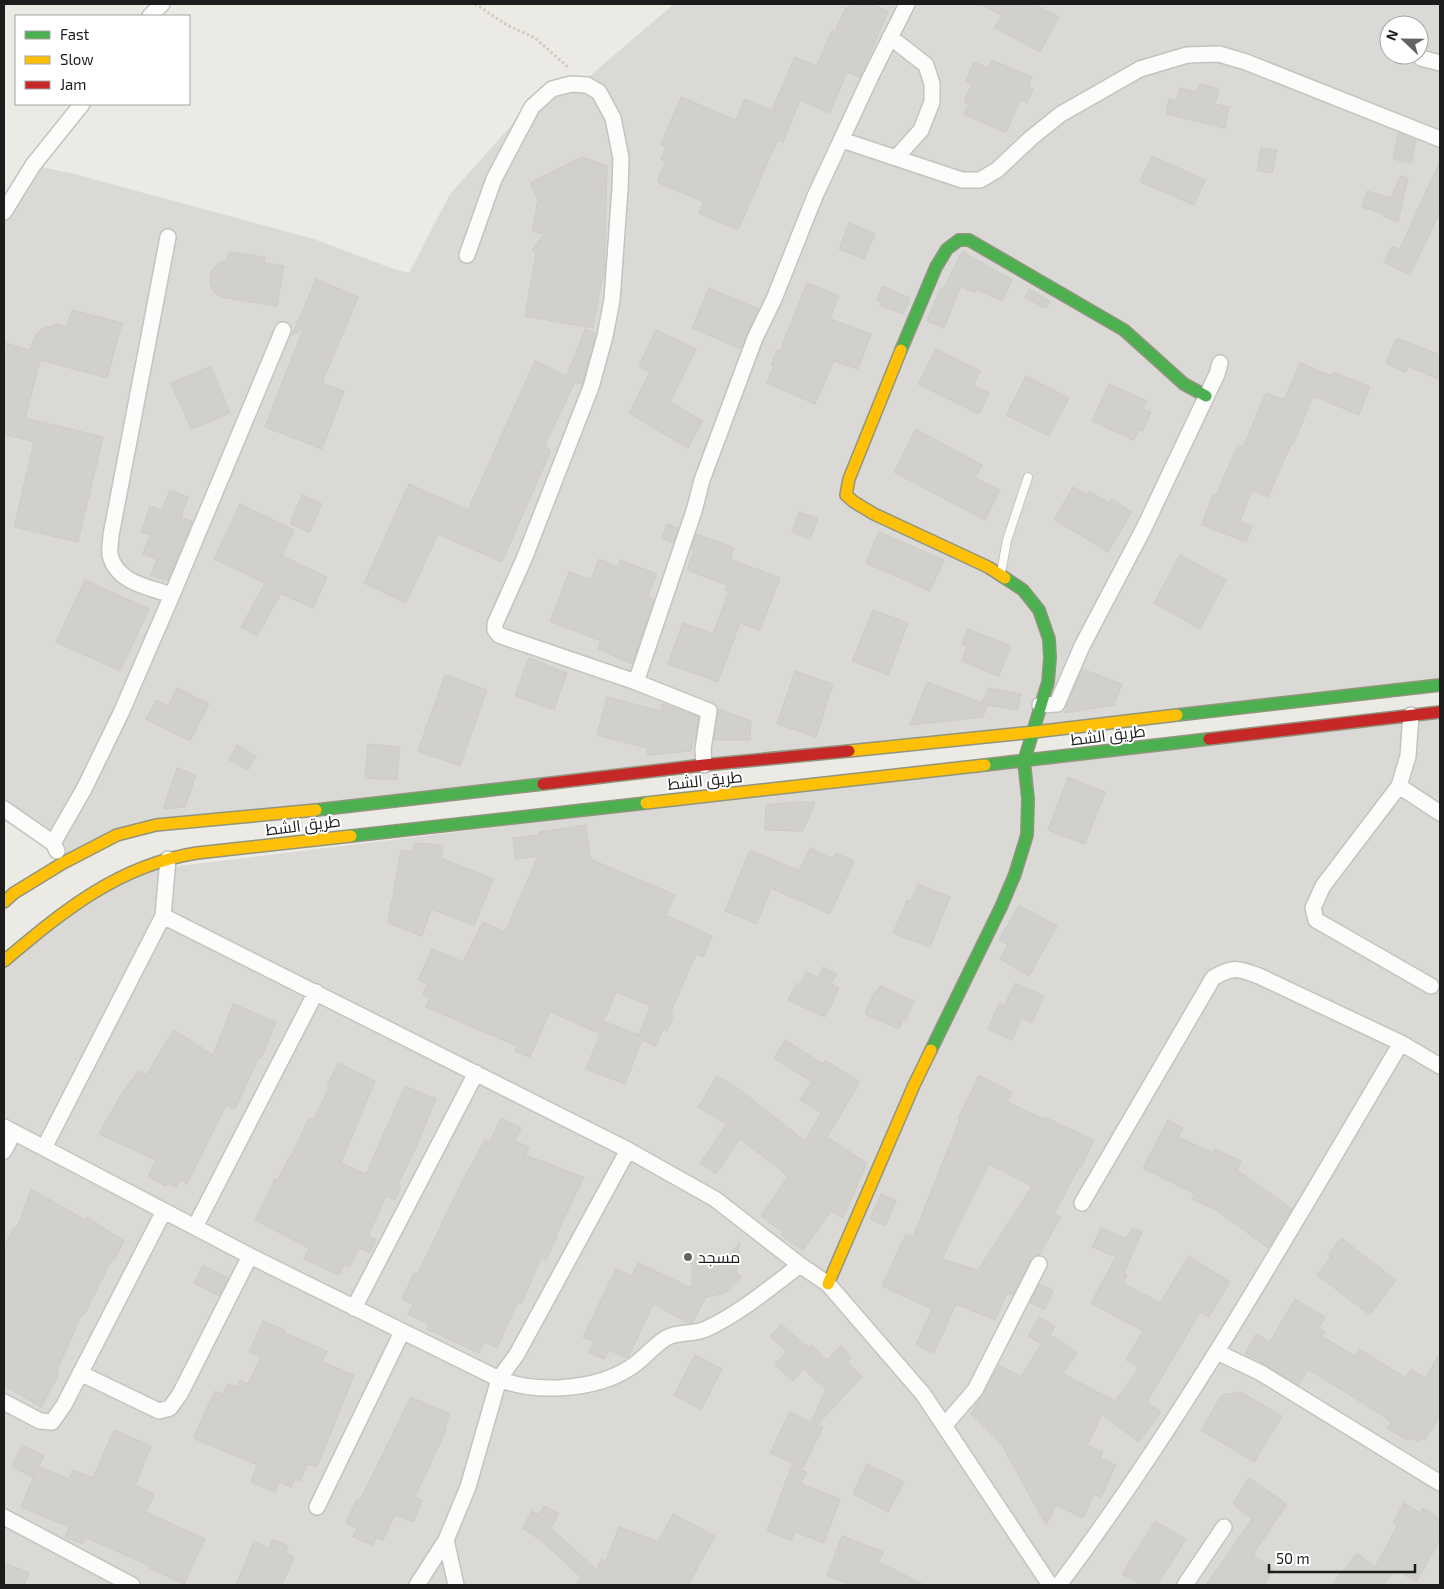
<svg xmlns="http://www.w3.org/2000/svg" width="1444" height="1589" font-family="'Exo 2',Cairo,sans-serif">
<rect width="100%" height="100%" fill="#ebeae5"/>
<path fill="#dad9d6" fill-rule="evenodd" d="M674 4H1440V685L156 825 63 863 53 843 4 809V212L33 165 74 174 314 239 394 269 409 273 450 194 528 107 584 81ZM1389 25H1419V55H1389Z
M1440 712V1585H4V961L129 872Z"/>
<path fill="#d1d0cc" stroke="#cecbc6" fill-rule="evenodd" d="M855 4H871L888 11 860 78 847 72 830 113 800 100 783 142 778 140 773 150 738 230 699 213 704 202 657 182 666 161 661 159 666 147 661 144 681 97 736 120 745 99 772 110 795 57 817 66 832 30 835 32 845 9Z
M980 4H1033L1059 17 1040 52 995 28 1002 15Z
M992 60 1032 77 1028 87 1033 89 1027 103 1020 100 1006 133 964 114 969 105 964 102 972 84 966 81 974 62 988 68Z
M1199 84 1219 89 1215 104 1229 107 1225 128 1166 114 1169 99 1177 101 1180 88 1197 92Z
M1398 133 1416 140 1411 163 1393 159Z
M1261 148 1277 150 1272 173 1257 170Z
M1152 156 1205 180 1194 205 1140 182Z
M582 157 607 166 604 279H602L593 328 525 316 536 253 532 250 544 234 532 231 538 200 530 183Z
M1440 161V212L1410 275 1384 262 1392 246 1400 249Z
M1401 176 1408 178 1398 222 1383 216 1384 214 1362 207 1367 191 1391 198Z
M849 223 875 234 864 259 839 249Z
M229 252 265 257 264 263 284 266 277 306 220 297 213 291 210 282 211 272 218 263 227 261Z
M963 252 1012 280 1002 301 977 289 975 293 961 286 944 328 927 321 940 289 943 290 961 254Z
M316 279 358 297 322 383 344 391 322 449 265 427 303 329 292 335Z
M807 283 839 296 830 319 871 334 858 369 834 361 815 404 767 383 774 366 771 365 777 350 780 351Z
M882 286 910 298 903 314 880 305 882 302 877 300Z
M709 288 758 309 741 349 692 328Z
M1029 289 1050 301 1046 308 1025 298Z
M72 310 122 323 107 378 40 360 25 418 103 437 78 542 14 527 34 442 4 434V343L30 350 36 335 42 329 57 324 67 327Z
M585 329 596 334 582 384 575 382 544 447 551 450 502 562 438 534 406 603 364 583 409 484 468 510 535 361 567 376Z
M656 330 696 349 670 402 703 421 688 448 629 413 650 372 639 366Z
M1397 338 1440 355V380L1408 366 1405 372 1386 363Z
M936 349 980 371 973 385 989 393 979 414 918 384Z
M1300 363 1332 376 1333 372 1370 387 1359 415 1313 396 1293 445 1291 444 1268 497 1252 490 1240 522 1252 526 1246 542 1202 525 1213 494 1216 495 1238 445 1243 447 1266 393 1284 400Z
M211 366 230 413 191 429 171 383Z
M1026 376 1069 398 1049 436 1006 415Z
M1109 384 1147 401 1143 409 1151 412 1143 431 1139 429 1134 440 1092 421Z
M916 429 982 465 975 478 1000 490 985 520 894 472Z
M1073 487 1087 495 1089 491 1109 503 1112 499 1132 512 1108 552 1054 519Z
M170 490 188 497 181 517 192 521 168 581 151 575 157 559 143 554 150 535 141 532 150 506 162 510Z
M302 495 322 504 310 532 290 524Z
M240 504 294 530 282 556 327 577 313 608 281 594 257 636 241 627 265 583 214 559Z
M799 512 818 518 810 539 792 532Z
M667 524 678 528 673 543 661 538Z
M879 532 944 560 930 591 866 563Z
M696 534 734 548 730 559 780 578 760 630 740 623 718 682 668 664 683 623 713 634 729 591 725 590 727 585 687 570 694 551 691 550Z
M1180 555 1226 580 1200 629 1154 603Z
M599 559 618 567 620 560 657 574 648 596 654 599 632 664 598 649 601 641 550 621 569 572 591 580Z
M85 580 149 609 120 671 56 642Z
M873 610 908 623 888 675 852 661Z
M968 629 1011 646 999 676 962 661 967 646 962 644Z
M529 658 567 673 554 710 515 696Z
M1082 669 1122 684 1114 705 1064 713Z
M795 671 833 684 816 737 777 724Z
M445 675 487 690 460 766 418 751Z
M927 682 982 703 988 688 1021 694 1018 710 986 705H987L983 717 910 725Z
M177 688 209 704 190 741 146 719 156 700 168 706Z
M607 697 661 711 662 704 699 717 695 740H693L691 751 648 755 647 748 597 735Z
M718 709 751 721 750 740H714Z
M368 744 400 747 397 780 365 778Z
M237 745 256 756 248 770 229 760Z
M177 768 196 775 185 807 163 809Z
M1068 777 1105 792 1085 844 1048 830Z
M798 802H815L803 831 765 830 766 805Z
M586 825 590 859 675 895 666 915 712 936 703 957 696 954 670 1014 673 1016 667 1031 663 1029 656 1046 642 1040 625 1084 586 1069 605 1022 639 1035 651 1006 616 992 599 1033 550 1012 530 1057 515 1051 517 1046 426 1007 430 998 423 995 427 984 418 980 432 949 463 962 483 922 505 932 538 856 516 859 513 838 539 835V832Z
M422 843 443 846 441 858 493 879 474 926 431 909 422 936 388 923 401 850 413 852 414 844Z
M810 848 833 859 836 853 854 861 830 914 771 888 757 924 725 911 750 850 799 871Z
M918 884 950 897 930 947 893 933 907 900 911 901Z
M1019 905 1057 926 1029 976 1000 959 1008 945 999 940Z
M823 967 837 974 831 984 839 988 825 1017 788 1000 797 983 800 985 806 972 818 977Z
M1015 983 1044 996 1032 1023 1021 1018 1012 1040 988 1029 999 1004 1004 1006Z
M880 986 914 1001 906 1020 903 1019 899 1029 865 1014 875 991 877 992Z
M233 1004 276 1022 261 1058 259 1057 235 1109 226 1105 187 1184 180 1180 176 1187 168 1183 166 1186 148 1177 156 1160 99 1134 122 1093 138 1071 146 1075 174 1030 213 1055Z
M785 1040 823 1064 825 1060 860 1082 827 1137 867 1163 843 1218 831 1211 803 1250 781 1235 783 1232 761 1216 788 1176 740 1139 716 1174 700 1163 727 1124 698 1107 717 1076 739 1089 805 1141 821 1113 800 1100 812 1082 774 1058Z
M338 1063 375 1081 341 1163 366 1174 405 1086 436 1099 419 1140 398 1185 401 1186 395 1200 386 1196 368 1236 376 1239 370 1253 359 1248 350 1267 344 1264 339 1275 304 1259 309 1248 255 1220 275 1179 278 1180 291 1154 292 1155 309 1118 314 1120 329 1087 327 1086Z
M979 1076 1012 1092 1007 1102 1043 1119 1044 1117 1094 1140 1081 1167H1079L1054 1214 1061 1217 1039 1255 1031 1260 1013 1295 1007 1293 995 1320 956 1304 934 1353 916 1345 932 1309 882 1286 906 1234 913 1237 960 1119 958 1118ZM989 1164 1032 1186 978 1270 942 1259Z
M501 1118 521 1128 515 1141 529 1147 525 1155 584 1177 556 1235 557 1236 546 1260 541 1258 522 1303 518 1301 497 1348 484 1342 479 1353 427 1329 429 1324 408 1314 413 1304 402 1299 414 1273 417 1275 461 1184 485 1140 490 1142Z
M1168 1120 1183 1128 1178 1137 1213 1153 1215 1149 1241 1161 1237 1170 1292 1209 1268 1248 1215 1209 1192 1199 1195 1194 1143 1168Z
M31 1189 85 1220 87 1217 124 1241 114 1261 112 1259 84 1315 82 1314 56 1372 59 1374 41 1407 4 1385V1246L14 1227 17 1228Z
M881 1194 896 1201 885 1226 870 1219Z
M1101 1228 1126 1239 1133 1228 1142 1232 1124 1273 1127 1275 1123 1283 1160 1303 1189 1256 1230 1282 1209 1317 1200 1312 1147 1402 1161 1412 1139 1442 1102 1415 1087 1445 1103 1452 1100 1458 1116 1465 1101 1497 1094 1494 1083 1518 1056 1505 1046 1525 1002 1445 971 1414 999 1365 1021 1377 1041 1344 1028 1336 1039 1317 1055 1326 1050 1335 1077 1352 1063 1374 1115 1401 1139 1368 1126 1360 1143 1331 1091 1303 1116 1257 1092 1247Z
M1341 1238 1396 1280 1370 1315 1317 1275 1331 1257 1328 1255Z
M740 1242 736 1272 741 1277 725 1293 706 1297 692 1323H689L653 1304 628 1358 609 1350 604 1359 589 1353 594 1341 583 1337 616 1269 632 1276 638 1263 692 1288V1261L695 1256 700 1254H705L722 1265Z
M203 1265 228 1278 219 1296 194 1283Z
M1039 1284 1053 1290 1045 1309 1030 1303Z
M1295 1299 1325 1317 1319 1328 1325 1332 1322 1336 1354 1356 1359 1349 1406 1378 1411 1369 1425 1378 1440 1353V1416L1425 1440 1421 1437 1418 1442 1410 1437 1408 1441 1387 1428 1391 1422 1382 1415 1308 1369 1299 1385 1245 1353 1256 1334 1270 1342Z
M263 1321 285 1330 284 1333 327 1351 322 1362 354 1375 317 1467 307 1464 300 1481 295 1479 291 1487 279 1482 275 1492 251 1482 257 1465 193 1438 215 1391 223 1395 228 1384 237 1387 240 1380 248 1384 261 1357 249 1352Z
M781 1324 809 1348 811 1345 827 1360 841 1346 852 1358 847 1362 862 1377 817 1425 823 1427 803 1468 770 1453 790 1412 811 1422 826 1390 803 1368 793 1381 775 1365 787 1351 770 1337Z
M695 1355 722 1369 701 1410 674 1395Z
M1241 1392 1282 1416 1254 1462 1201 1430 1222 1395Z
M411 1397 450 1414 444 1427 447 1428 415 1497 422 1500 413 1522 395 1515 383 1540 376 1537 373 1545 353 1537 357 1528 346 1523 357 1499 360 1500Z
M114 1430 151 1446 135 1485 154 1494 146 1512 205 1539 184 1584 149 1568 150 1566 85 1537 82 1544 65 1537 69 1527 21 1507 35 1473 33 1477 12 1467 22 1445 44 1456 38 1467 69 1479 73 1470 93 1478Z
M867 1464 904 1482 888 1512 853 1494Z
M792 1465 806 1472 801 1484 840 1499 824 1543 795 1532 791 1540 767 1531Z
M1249 1478 1287 1504 1253 1555 1274 1570 1264 1585H1206L1252 1519 1233 1504Z
M1404 1503 1420 1513 1423 1508 1440 1519V1540L1416 1582 1395 1569 1383 1585H1332L1357 1553 1375 1567 1398 1525 1393 1522Z
M544 1506 559 1514 551 1528 597 1570 601 1559 606 1561 619 1527 658 1542 673 1514 715 1536 688 1585H576L581 1577 542 1541 522 1528 532 1511 539 1515Z
M1155 1521 1186 1539 1157 1585H1141L1122 1574Z
M842 1536 883 1552 879 1562 924 1585H852L827 1576Z
M273 1539 288 1546 285 1553 294 1557 282 1585H236L254 1541 269 1548Z
M4 1563 29 1573 24 1585H4Z"/>
<g fill="none" stroke-linecap="round" stroke-linejoin="round">
<defs>
<path id="lane" d="M1001 573 1007 540 1028 477"/>
<path id="street" d="M150 16 162 4
M890 37 926 65 932 84V102L921 130 896 158
M1421 58 1440 63
M842 140 962 180H980L997 170 1031 138 1061 114 1140 69 1187 55 1219 54 1246 62 1440 139
M4 212 33 165 82 104
M467 255 494 179 532 107 552 89 571 84 587 85 599 92 613 118 621 158 620 189 612 300 605 336 591 387 524 559 495 624V630L499 635 504 637 636 682
M172 595 283 330
M1040 705 1057 704 1082 646 1144 528 1217 374 1220 363
M1411 715 1408 756 1399 786 1323 886 1313 908 1316 920 1431 986
M704 765 703 749 709 711 636 682 694 511 702 480 755 338 774 299 815 196 871 76 907 4
M1399 786 1440 813
M4 809 53 843 57 851
M53 843 84 789 121 713 172 595C148 587 117 583 110 555 109 549 111 541 111 535L168 237
M168 859 163 916 628 1150 715 1199 800 1265 828 1284 923 1394 1050 1585
M4 1127 250 1256 499 1379 517 1354 628 1150
M44 1148 163 916
M4 1151 14 1132
M1082 1203 1213 978C1233 966 1237 968 1259 976L1401 1043 1440 1066
M195 1227 316 992
M354 1308 476 1073
M1217 1352 1261 1373 1440 1483
M80 1373 159 1411 170 1408 180 1394 250 1256
M4 1402 40 1421 52 1422 64 1405 164 1211
M944 1426 975 1390 1039 1264
M317 1507 402 1332
M4 1517 132 1585
M446 1540 456 1585
M417 1585 446 1540 468 1487 499 1379C536 1394 594 1390 628 1369 642 1361 652 1347 666 1338 678 1331 693 1335 706 1329 740 1313 770 1288 800 1265
M1059 1585C1187 1414 1292 1226 1401 1043
M1185 1585 1224 1527"/>
<path id="fast" d="M901 350 936 267 947 249 959 240H969L1124 330 1184 384 1206 396
M1177 715 1440 685
M985 765 1209 739
M316 810 543 784
M351 836 646 803
M931 1050 1001 907 1015 874 1027 835 1028 799 1024 761 1048 682 1050 658 1049 639 1039 610 1023 590 1005 578"/>
<path id="slow" d="M901 350 849 479 846 495 854 502 874 514 988 567 1005 578
M849 751 1034 732 1177 715
M646 803 985 765
M4 902 14 893 63 863 117 835 156 825 316 810
M4 961C63 911 119 865 197 853L351 836
M828 1284 914 1085 931 1050"/>
<path id="jam" d="M1209 739 1440 712
M543 784 704 765 849 751"/>
</defs>
<use href="#lane" stroke="#c3c3c1" stroke-width="10"/>
<use href="#street" stroke="#c3c3c1" stroke-width="18"/>
<use href="#fast" stroke="#91957d" stroke-width="14"/>
<use href="#slow" stroke="#91957d" stroke-width="14"/>
<use href="#jam" stroke="#91957d" stroke-width="14"/>
<path stroke="#d6c9c4" stroke-width="3" stroke-dasharray="2.5 2.5" stroke-linecap="butt" d="M475 4 507 25 535 38 569 68"/>
<use href="#lane" stroke="#fcfcfb" stroke-width="8"/>
<use href="#street" stroke="#fcfcfb" stroke-width="15"/>
<use href="#fast" stroke="#4caf50" stroke-width="11"/>
<use href="#slow" stroke="#ffc107" stroke-width="11"/>
<use href="#jam" stroke="#c62828" stroke-width="11"/>
</g>
<circle fill="#646462" stroke="#fff" stroke-width="2" cx="688" cy="1257" r="5"/>
<g text-anchor="middle" stroke-width="4" stroke-linejoin="round" paint-order="stroke">
<g font-size="16" fill="#1c1c1c" stroke="#fff">
<text transform="translate(1108 735) rotate(-7)" y="6">طريق الشط</text>
<text transform="translate(705 780) rotate(-6)" y="6">طريق الشط</text>
<text transform="translate(303 825) rotate(-7)" y="6">طريق الشط</text>
</g>
<g font-size="16" fill="#1c1c1c" stroke="#fff" text-anchor="start">
<text x="698" y="1263">مسجد</text>
</g>
</g>
<rect width="1444" height="1589" fill="none" stroke="#1c1c1c" stroke-width="10"/>
<rect x="15" y="15" width="175" height="90" fill="#ffffff" stroke="#a4a4a4"/>
<rect x="25" y="31" width="25" height="8" fill="#4caf50" stroke="#a4a4a4"/>
<text x="60" y="40" font-size="15" fill="#1c1c1c">Fast</text>
<rect x="25" y="56" width="25" height="8" fill="#ffc107" stroke="#a4a4a4"/>
<text x="60" y="65" font-size="15" fill="#1c1c1c">Slow</text>
<rect x="25" y="81" width="25" height="8" fill="#c62828" stroke="#a4a4a4"/>
<text x="60" y="90" font-size="15" fill="#1c1c1c">Jam</text>
<g transform="translate(1404 40) rotate(292)"><circle r="24" fill="#ffffff" stroke="#a4a4a4"/>
<path d="M0-4L9 19L0 12L-9 19Z" fill="#646462"/>
<text y="-8" font-size="14" font-weight="bold" text-anchor="middle" fill="#1c1c1c">N</text>
</g>
<path d="M1269 1564v8h146v-8" fill="none" stroke="#1c1c1c" stroke-width="2.5"/>
<text x="1276" y="1564" font-size="15" fill="#1c1c1c" stroke="#ffffff" stroke-width="4" paint-order="stroke">50 m</text>
</svg>
